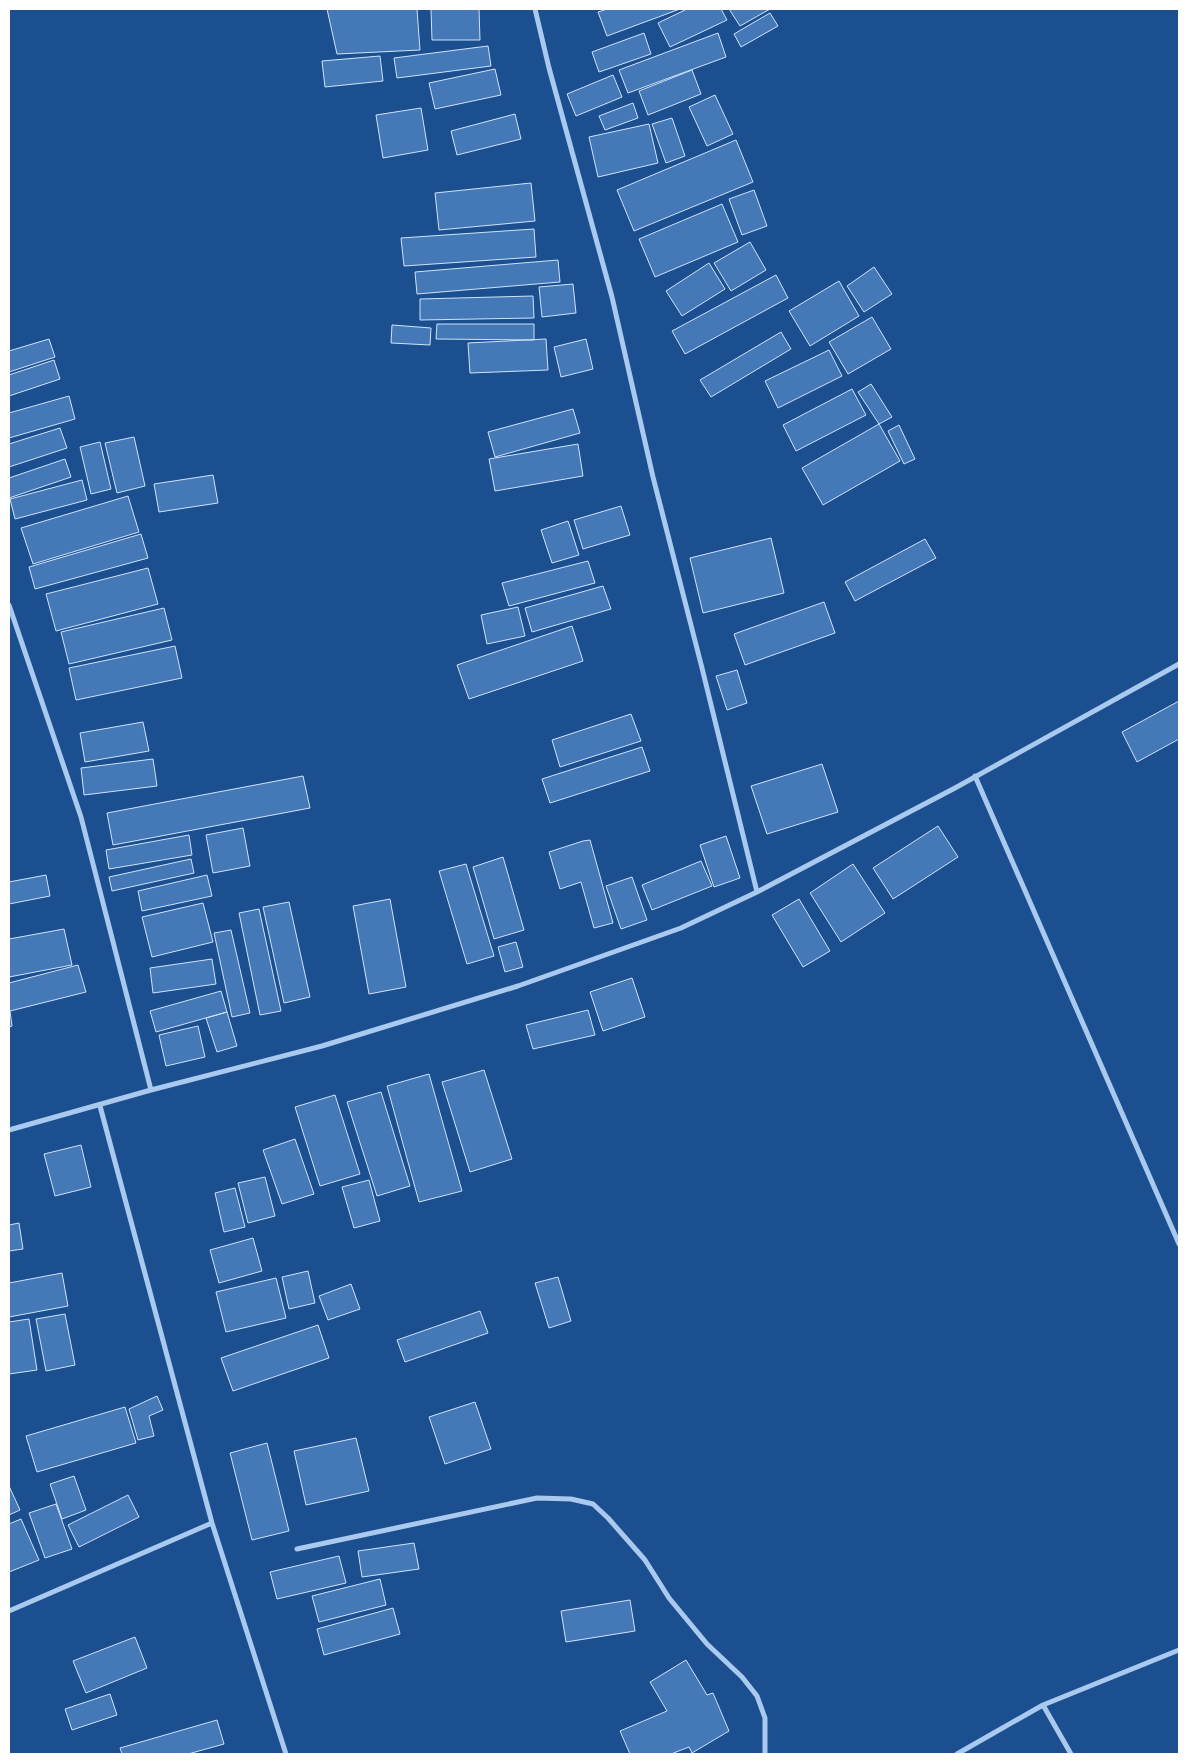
<svg xmlns="http://www.w3.org/2000/svg" width="1188" height="1763" font-family="'Varela Round',sans-serif">
<rect width="100%" height="100%" fill="#1b4f8f"/>
<path fill="#4478b7" stroke="#cfe3fa" d="M327 9H417L420 50 337 54Z
M431 9H479L480 40H432Z
M607 9H680L607 36 598 12Z
M687 9H721L727 20 670 47 658 23Z
M729 9H770L740 26Z
M770 13 778 26 741 47 734 34Z
M644 33 651 54 599 72 592 52Z
M718 33 726 57 628 93 619 70Z
M488 46 491 66 397 78 394 58Z
M380 56 383 81 325 87 322 61Z
M495 69 501 95 435 109 429 83Z
M692 70 701 94 648 115 639 91Z
M613 75 622 97 576 116 567 94Z
M715 95 733 134 707 146 689 107Z
M633 103 638 118 605 130 599 116Z
M421 108 428 150 383 158 376 115Z
M515 114 521 139 457 155 451 131Z
M672 118 685 156 666 163 652 124Z
M649 124 658 163 598 177 589 137Z
M736 140 753 182 634 231 617 190Z
M531 183 535 221 439 230 435 193Z
M754 190 767 226 742 235 729 199Z
M722 204 738 242 655 277 639 239Z
M534 229 536 257 404 266 401 238Z
M750 242 766 270 731 291 714 263Z
M558 260 560 282 417 294 415 272Z
M709 263 725 289 682 316 666 291Z
M874 267 892 294 864 312 847 286Z
M776 275 788 298 685 354 672 331Z
M839 281 859 316 810 346 789 311Z
M573 284 576 313 542 317 539 287Z
M533 296 534 318 420 320V299Z
M872 317 891 349 848 374 829 342Z
M437 324H534V340L436 339Z
M392 325 431 328 430 345 391 343Z
M781 332 791 349 711 397 700 380Z
M49 339 55 357 9 372V351Z
M546 339 548 370 470 373 468 343Z
M586 339 593 369 561 377 554 347Z
M829 350 842 376 778 408 765 381Z
M54 360 60 379 9 396V375Z
M871 384 892 417 879 424 858 392Z
M852 389 866 415 796 451 783 425Z
M69 396 75 419 9 438V413Z
M573 409 580 433 495 457 488 432Z
M879 424 900 461 823 505 802 468Z
M899 425 915 459 904 464 888 431Z
M60 428 67 448 9 467V444Z
M134 437 145 486 117 493 105 443Z
M100 442 111 489 91 494 80 447Z
M578 444 583 476 495 491 489 459Z
M65 459 71 477 9 498V478Z
M213 475 218 503 159 512 154 484Z
M82 480 87 500 15 519 10 499Z
M128 496 139 532 33 564 21 528Z
M621 506 630 535 583 549 574 520Z
M568 521 579 555 552 563 541 530Z
M141 534 148 558 35 589 29 567Z
M771 538 784 593 703 613 690 558Z
M925 539 936 558 855 601 845 582Z
M588 561 595 583 509 606 502 583Z
M148 568 158 604 56 631 46 594Z
M603 586 611 609 532 632 525 608Z
M824 602 835 633 745 665 734 634Z
M518 607 525 636 487 644 481 615Z
M164 608 172 640 69 664 61 632Z
M572 626 583 661 469 699 457 665Z
M175 646 182 678 76 700 69 668Z
M737 670 747 703 727 710 716 676Z
M1179 701V739L1137 762 1122 732Z
M631 714 641 741 560 767 552 740Z
M143 722 149 751 85 762 80 733Z
M642 747 650 771 550 803 542 779Z
M153 759 157 786 84 795 81 768Z
M822 764 838 812 767 834 751 786Z
M303 776 310 808 113 845 107 813Z
M938 826 958 857 893 899 873 868Z
M243 828 250 866 213 873 206 835Z
M189 835 192 855 109 869 106 850Z
M726 836 740 878 714 887 700 845Z
M590 840 613 923 594 928 581 882 560 889 549 852 583 841Z
M503 857 524 930 494 939 473 867Z
M191 859 194 873 112 891 109 877Z
M701 861 712 886 652 910 642 885Z
M466 864 494 956 467 964 439 871Z
M853 864 885 913 841 942 810 893Z
M46 875 50 896 9 904V882Z
M207 875 212 896 142 911 138 891Z
M632 877 647 920 621 929 606 886Z
M390 899 406 987 369 994 353 906Z
M799 899 830 951 803 967 772 915Z
M289 902 310 997 284 1003 263 907Z
M203 903 213 942 152 957 142 917Z
M259 909 281 1011 260 1015 239 913Z
M64 929 72 965 9 977V939Z
M231 930 250 1013 232 1017 214 933Z
M516 942 523 967 505 972 498 947Z
M212 959 216 984 153 993 150 968Z
M78 965 86 992 10 1011 12 1026 9 1027V983Z
M632 978 645 1017 603 1031 590 992Z
M221 991 227 1012 156 1032 150 1011Z
M588 1010 595 1035 533 1049 526 1025Z
M227 1012 237 1046 217 1052 206 1018Z
M198 1026 205 1057 166 1066 159 1035Z
M484 1070 512 1159 470 1172 442 1082Z
M429 1074 462 1191 419 1202 387 1086Z
M381 1092 410 1186 377 1196 347 1102Z
M335 1095 360 1174 320 1186 295 1107Z
M295 1139 314 1194 282 1204 263 1150Z
M81 1145 91 1187 55 1196 44 1154Z
M265 1177 275 1216 248 1223 238 1183Z
M369 1180 380 1221 354 1228 342 1187Z
M235 1188 245 1227 224 1232 215 1193Z
M19 1223 23 1249 9 1251V1225Z
M253 1238 262 1271 219 1283 210 1250Z
M308 1271 315 1303 289 1309 282 1277Z
M62 1273 68 1306 9 1317V1283Z
M558 1277 571 1321 549 1328 535 1283Z
M276 1278 286 1318 226 1332 216 1292Z
M351 1284 360 1309 328 1320 319 1296Z
M480 1311 488 1333 405 1362 397 1340Z
M65 1314 75 1365 46 1371 36 1319Z
M29 1319 37 1370 9 1374V1322Z
M318 1325 329 1358 233 1391 221 1358Z
M157 1396 163 1410 149 1416 154 1436 138 1440 129 1409Z
M475 1402 491 1449 445 1464 429 1417Z
M125 1407 136 1443 37 1472 26 1436Z
M356 1438 369 1491 306 1505 294 1451Z
M267 1443 289 1531 252 1540 230 1453Z
M74 1476 86 1510 62 1519 50 1484Z
M9 1486 20 1510 9 1515Z
M128 1495 139 1517 79 1547 68 1525Z
M56 1504 72 1549 45 1558 29 1513Z
M21 1519 39 1560 9 1572V1524Z
M414 1543 419 1569 362 1577 358 1551Z
M339 1556 346 1583 277 1599 270 1572Z
M380 1579 386 1605 319 1622 312 1596Z
M630 1600 635 1631 566 1642 561 1611Z
M393 1608 400 1634 324 1655 317 1629Z
M135 1637 147 1668 86 1693 73 1661Z
M686 1660 707 1695 713 1693 729 1731 692 1753 689 1747 671 1754H630L620 1731 667 1711 650 1682Z
M110 1694 117 1715 72 1730 65 1709Z
M217 1720 224 1744 188 1754H122L120 1748Z"/>
<g fill="none" stroke-linecap="round" stroke-linejoin="round">
<path stroke="#a9c9ee" stroke-width="5" d="M535 9 549 68 612 297 653 477 702 668 757 892
M9 605 81 817 151 1090
M975 776 1179 1244
M100 1106 212 1523 286 1754
M9 1130 151 1090 322 1046 518 986 681 928 757 892 955 788 1179 664
M297 1549 537 1498 571 1499 593 1504 608 1518 645 1560 669 1598 707 1644 742 1677 757 1696 765 1718V1754
M9 1611 212 1523
M1043 1705 1071 1754
M957 1754 1043 1705 1179 1650"/>
</g>
<rect width="1188" height="1763" fill="none" stroke="#ffffff" stroke-width="20"/>
</svg>
